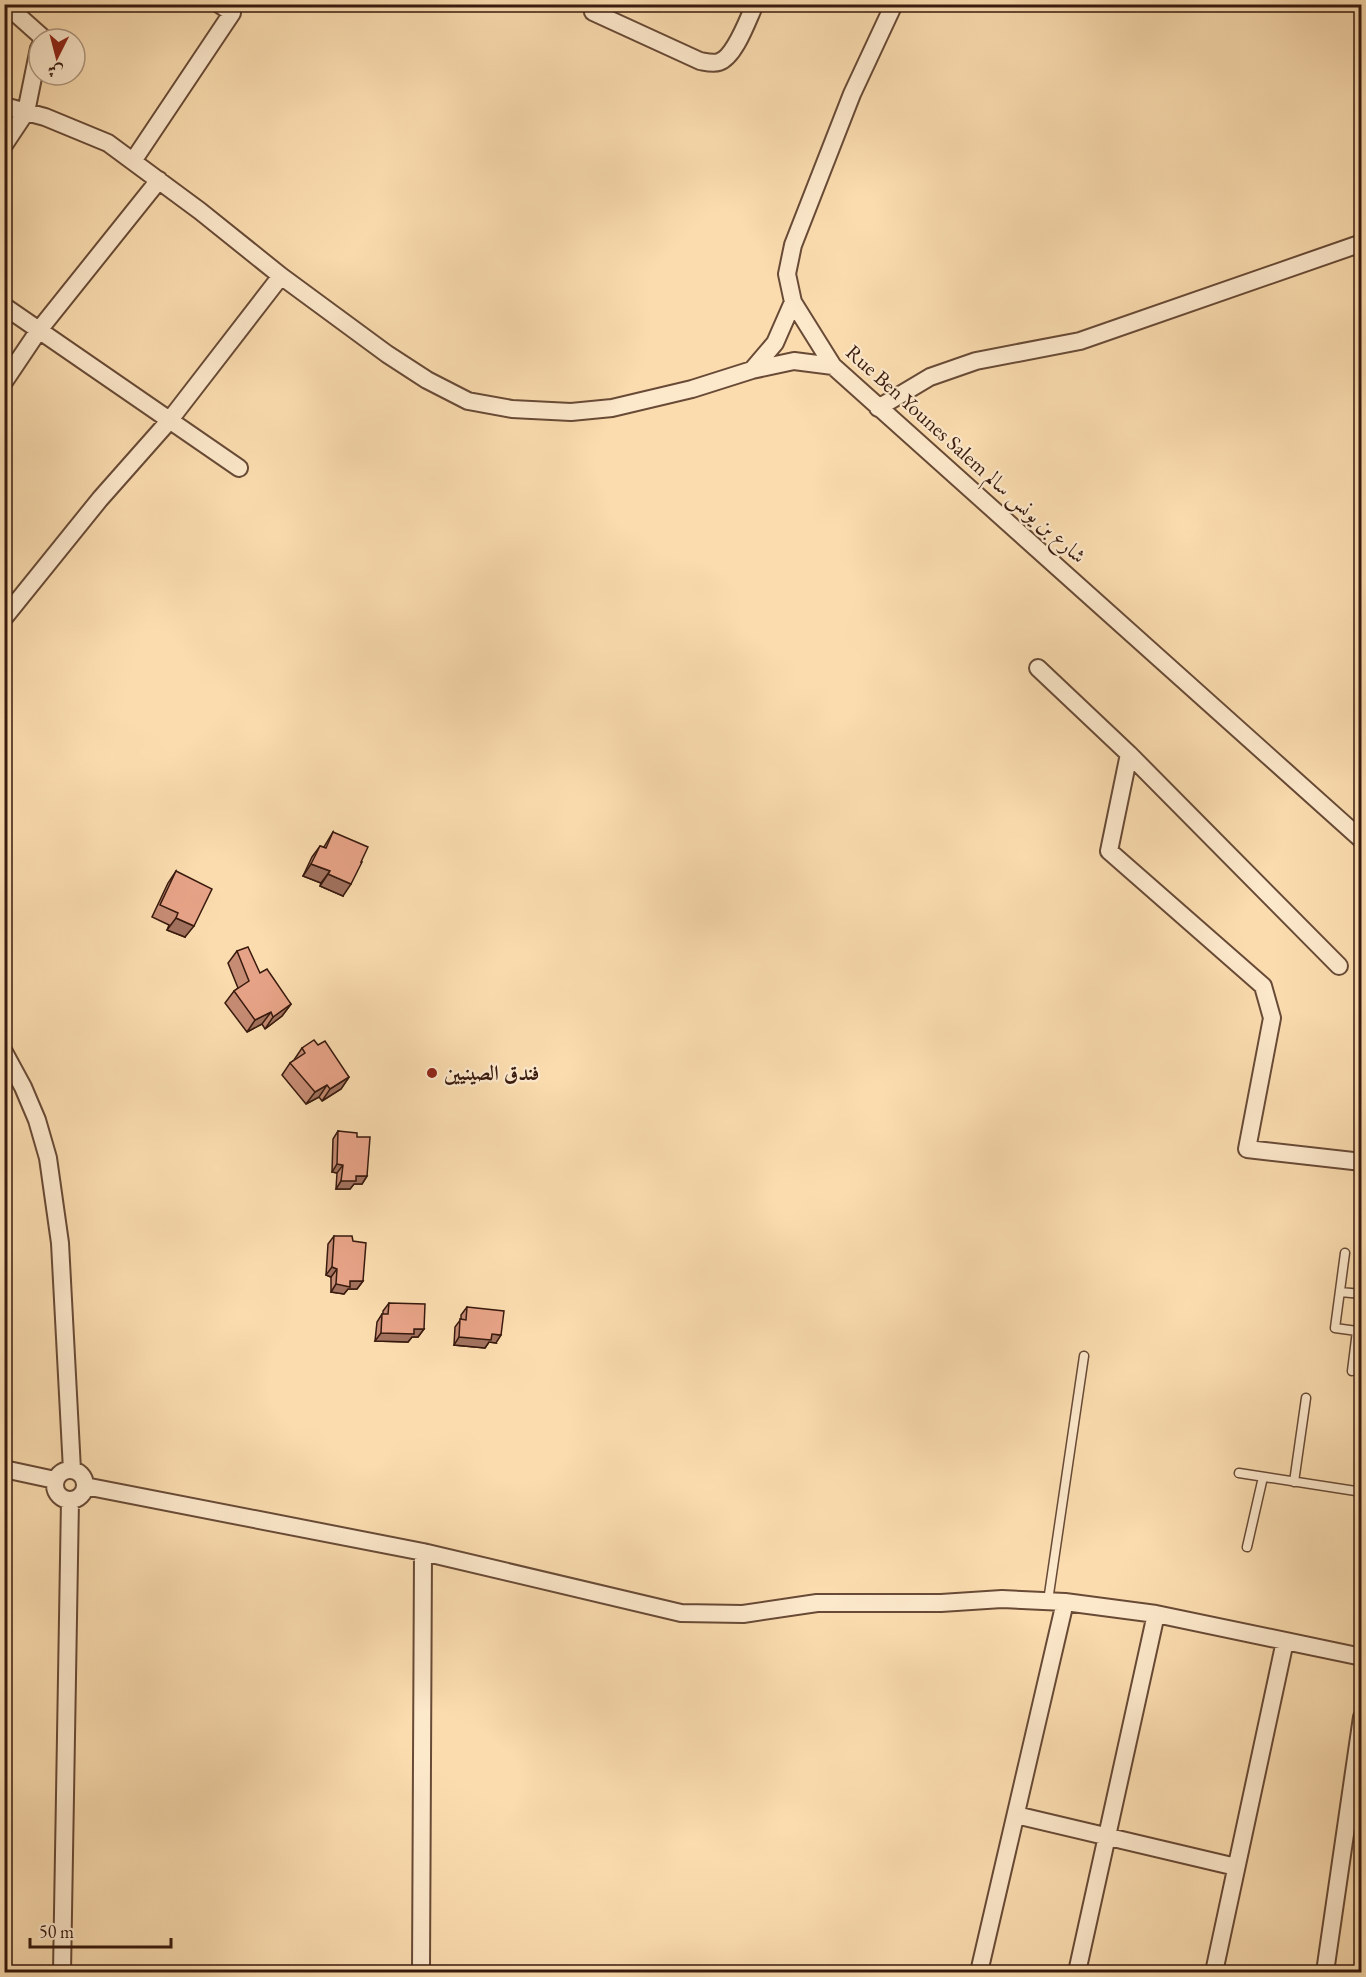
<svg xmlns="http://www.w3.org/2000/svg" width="1366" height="1977" font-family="'EB Garamond',Amiri,serif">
<rect width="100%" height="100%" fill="#fadcaf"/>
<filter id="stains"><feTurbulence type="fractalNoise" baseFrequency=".00333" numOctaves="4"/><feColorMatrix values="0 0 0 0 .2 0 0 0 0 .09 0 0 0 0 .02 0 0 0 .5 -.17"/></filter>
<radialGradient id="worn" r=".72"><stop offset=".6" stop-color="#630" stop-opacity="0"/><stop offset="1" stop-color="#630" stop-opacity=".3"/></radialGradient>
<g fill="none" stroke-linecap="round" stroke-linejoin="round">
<defs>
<path id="lane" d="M1345 1253 1335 1328 1357 1331 1352 1371
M1340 1292 1362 1294
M1239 1473 1362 1492
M1294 1482 1306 1398
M1247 1547 1263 1477
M1048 1601 1084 1356"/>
<path id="street" d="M5 4 41 36V39
M894 4 852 94 793 245 787 274 793 302 833 366 1362 840
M593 12 700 61C706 62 713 64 719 62 735 57 748 19 755 4
M4 106 45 117 108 143 200 211 281 276 387 354 427 380 468 401 512 409 571 412 612 408 692 389 752 370 794 361 833 366
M4 145 26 112 39 48
M133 161 232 13 219 4
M4 306 239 468
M752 370 775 343 793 302
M4 382 39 330 159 180
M878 408 930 377 976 361 1080 341 1362 243
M4 618 100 499 169 421 281 276
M1038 668 1129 754 1339 966
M1129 754 1109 851 1263 986 1272 1018 1247 1149 1362 1162
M4 1052 23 1087 37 1120 48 1158 60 1243 72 1470
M4 1469 55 1480
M55 1485a15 15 0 1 1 30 0a15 15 0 1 1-30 0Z
M85 1486 423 1552 681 1613 743 1614 817 1603H941L1002 1599 1065 1602 1156 1614 1362 1657
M1016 1815 1236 1867
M62 1972 70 1500
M421 1972 423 1552
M979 1972 1065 1602
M1077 1972 1156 1614
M1214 1972 1285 1641
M1325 1972 1362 1717"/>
</defs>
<use href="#lane" stroke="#684a36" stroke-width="11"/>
<use href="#street" stroke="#684a36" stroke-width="20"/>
<use href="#lane" stroke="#fce8cb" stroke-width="8"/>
<use href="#street" stroke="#fce8cb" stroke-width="16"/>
</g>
<path fill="#c78c74" stroke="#381a0e" stroke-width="1.5" d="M333 832 343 896 320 886 321 883 303 876 312 857 320 846 324 847Z
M176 871 185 937 167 930 169 925 152 917 168 883Z
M237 951 260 973 291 1004 282 1016 265 1029 262 1024 247 1032 225 1003 234 991 238 988 228 963Z
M318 1045 349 1077 341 1089 322 1101 319 1097 306 1104 282 1075 290 1063 294 1060 302 1048Z
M338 1131 357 1137 367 1176 362 1184H354L350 1189H336L337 1173 332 1172 333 1139Z
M334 1236 363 1281 357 1289H348L344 1294 331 1292V1277L326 1275 328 1244Z
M389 1303 424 1329 418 1337H412L408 1342 375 1341 377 1322 382 1314H383V1311Z
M467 1307 496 1343 489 1342 485 1348 454 1345 455 1327 461 1319V1315Z"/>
<path fill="#a2725e" stroke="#381a0e" stroke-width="1.5" d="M311 864 330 871 321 883 303 876Z
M328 874 351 884 343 896 320 886Z
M176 918 194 926 185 937 167 930Z
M291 1004 282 1016 265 1029 273 1017Z
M271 1012 262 1024 247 1032 255 1020Z
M349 1077 341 1089 322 1101 330 1089Z
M327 1085 319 1097 306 1104 315 1092Z
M337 1164 343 1165 337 1173 332 1172Z
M356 1176H367L362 1184H354L350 1189H336L341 1181Z
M332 1267 337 1269 331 1277 326 1275Z
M350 1281H363L357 1289H348L344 1294 331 1292 336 1284Z
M414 1329H424L418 1337H412L408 1342 375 1341 381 1333Z
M492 1334 501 1335 496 1343 489 1342 485 1348 454 1345 459 1337Z"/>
<path fill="#e7a387" stroke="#381a0e" stroke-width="1.5" d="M333 832 368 847 361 862H362L351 884 328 874 330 871 311 864 320 846 326 848Z
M176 871 212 889 194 926 176 918 178 913 160 905Z
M248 947 260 973 267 969 291 1004 273 1017 271 1012 255 1020 234 991 249 981 237 951Z
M314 1040 318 1045 325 1041 349 1077 330 1089 327 1085 315 1092 290 1063 305 1053 302 1048Z
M338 1131 357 1133V1137H370L367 1176H356V1181H341L343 1165 337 1164Z
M334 1236H352L353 1241 366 1243 363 1281H350V1287L336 1284 337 1269 332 1267Z
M389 1303 425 1304 424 1329H414V1334L381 1333 382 1314H388Z
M467 1307 504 1311 501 1335 492 1334 491 1340 459 1337 460 1319 466 1320Z"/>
<circle fill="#8f2418" stroke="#fce8cb" stroke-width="2" cx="432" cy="1073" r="6"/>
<g text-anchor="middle" stroke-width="4.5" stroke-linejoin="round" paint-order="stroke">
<g font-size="21" fill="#381a0e" stroke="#fce8cb">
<text transform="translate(966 454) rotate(42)" y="7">Rue Ben Younes Salem شارع بن يونس سالم</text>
</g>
<g font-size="21" font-weight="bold" fill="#381a0e" stroke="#fce8cb" text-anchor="start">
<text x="444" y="1080">فندق الصينيين</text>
</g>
</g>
<rect width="1366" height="1977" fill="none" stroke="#fadcaf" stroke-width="24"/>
<rect x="6" y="6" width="1354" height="1965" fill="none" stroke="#381a0e" stroke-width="3"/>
<rect x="12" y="12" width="1342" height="1953" fill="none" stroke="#381a0e" stroke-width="1.5"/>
<g transform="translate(57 57) rotate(186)"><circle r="28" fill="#fce8cb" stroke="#ae967f" stroke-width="1.5"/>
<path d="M0-4.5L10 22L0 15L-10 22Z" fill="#8f2418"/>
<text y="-9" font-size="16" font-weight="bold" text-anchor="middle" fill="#381a0e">ش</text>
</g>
<path d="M30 1938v9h141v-9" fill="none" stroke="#381a0e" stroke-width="3"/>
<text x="39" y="1938" font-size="18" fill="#381a0e" stroke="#fce8cb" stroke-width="4.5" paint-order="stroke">50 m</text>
<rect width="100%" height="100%" filter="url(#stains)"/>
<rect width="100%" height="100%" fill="url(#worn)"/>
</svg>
